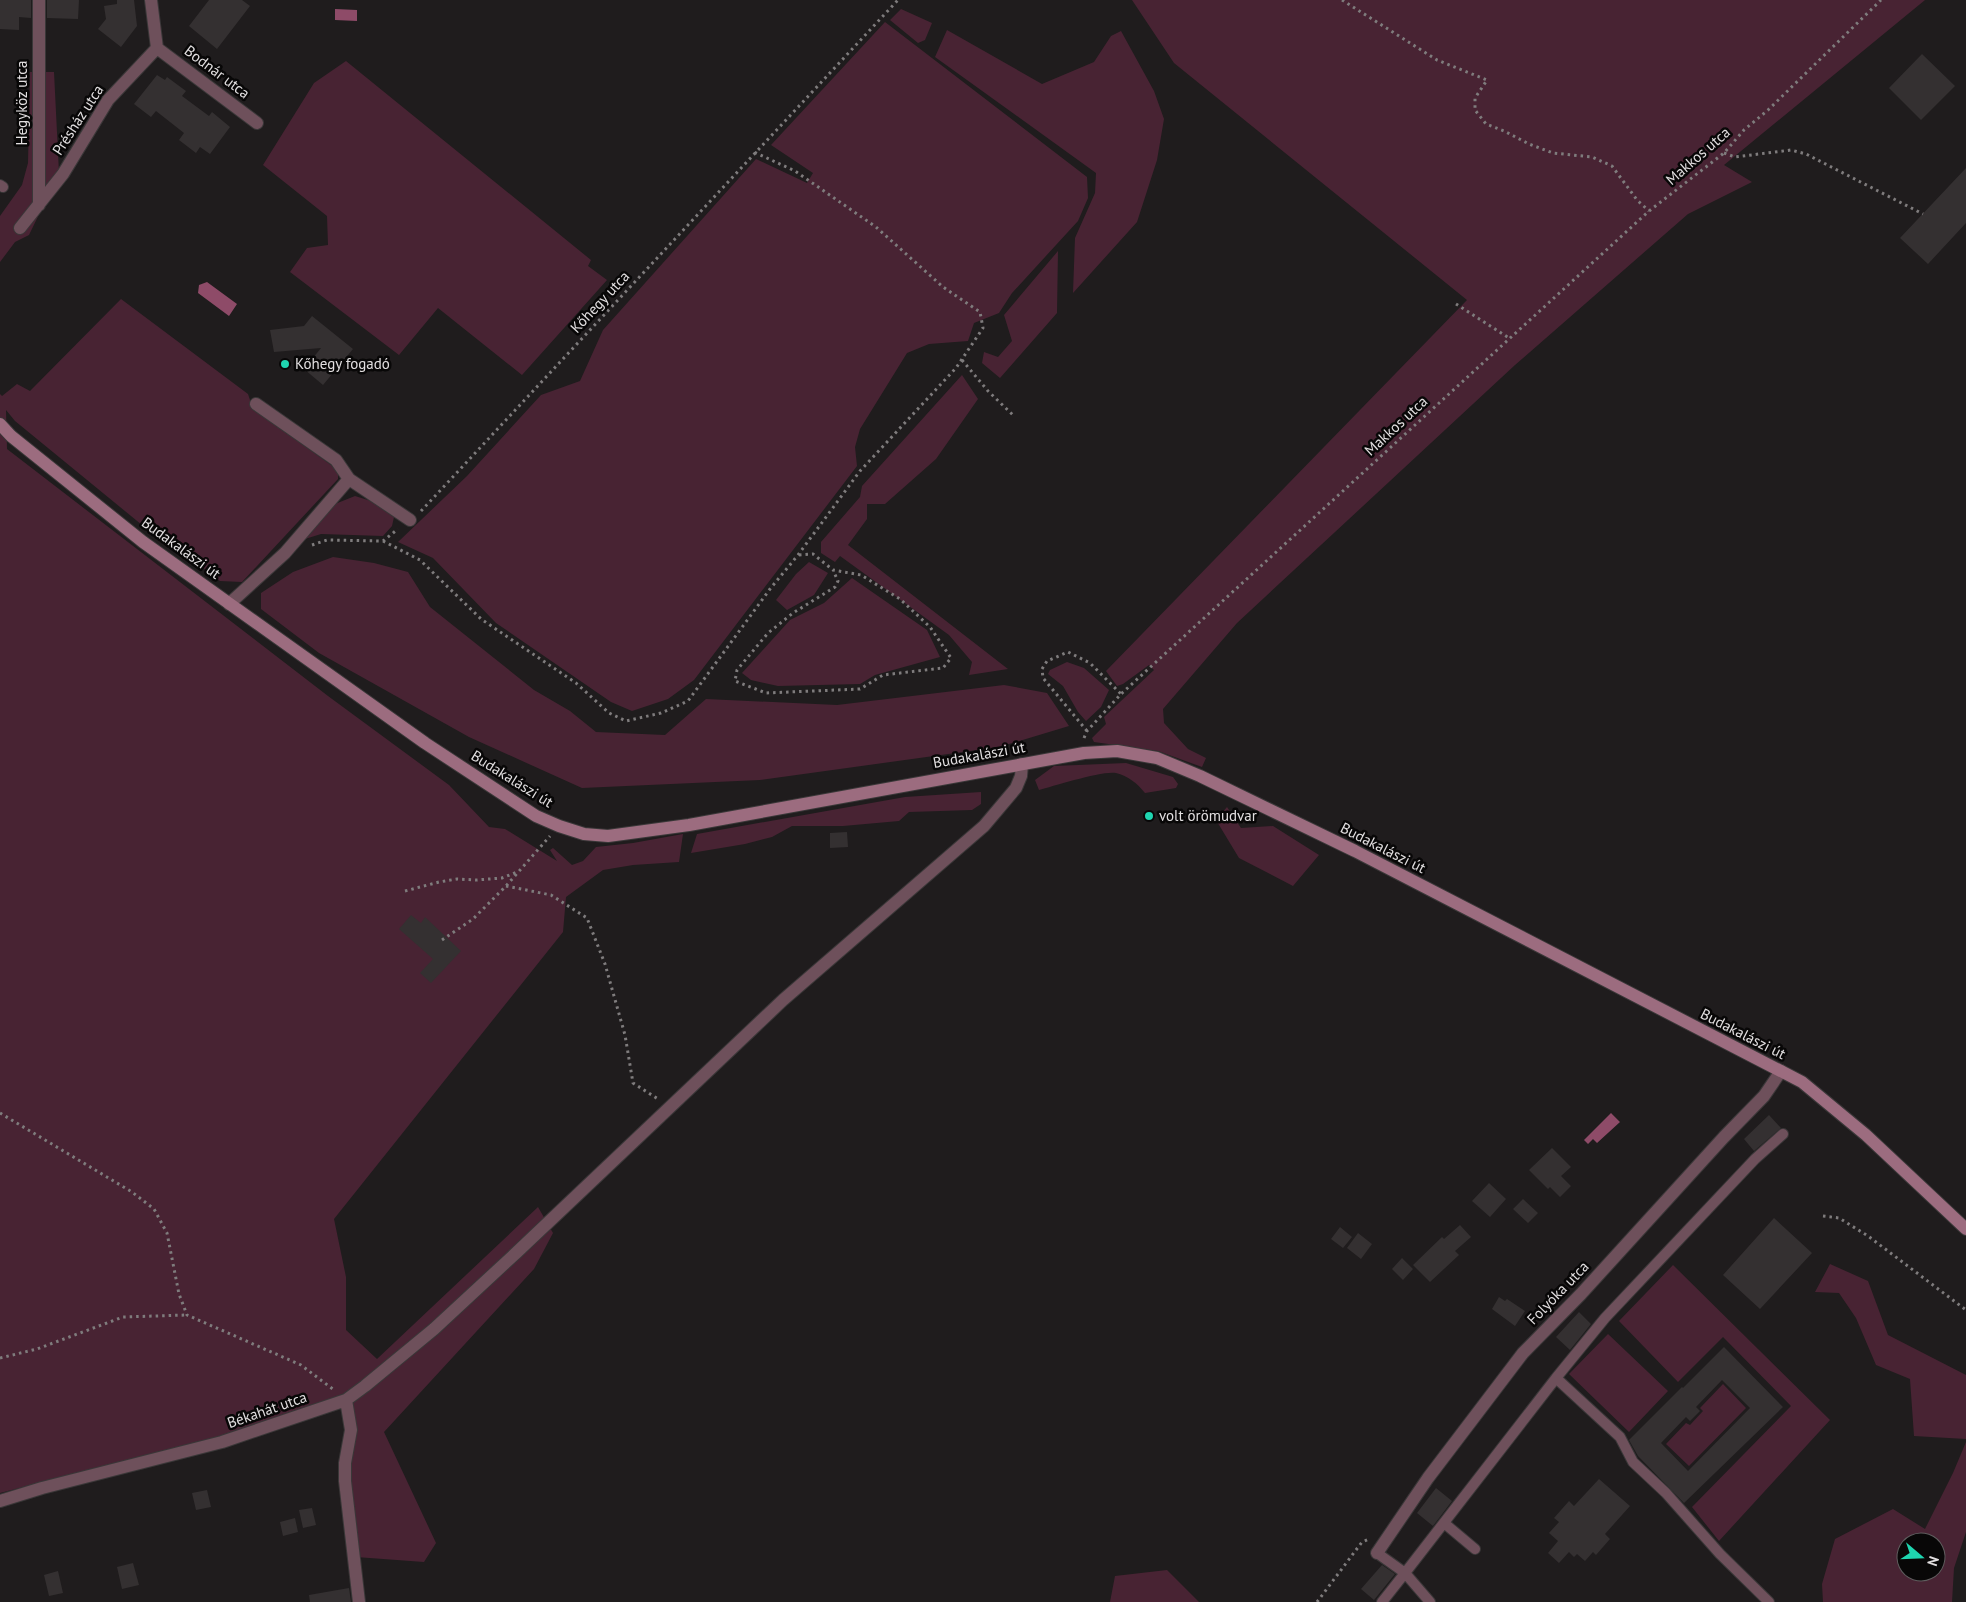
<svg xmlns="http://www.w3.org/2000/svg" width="1966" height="1602" font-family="'PT Sans',sans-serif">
<rect width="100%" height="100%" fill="#1f1c1d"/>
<path fill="#482333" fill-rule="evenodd" d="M1132 0H1925L1724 165 1752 182 1688 214 1515 365 1237 623 1163 709 1164 723 1188 749 1206 758 1202 767 1158 751 1094 742 1092 738 1106 724 1104 717 1154 670 1149 665 1123 684 1117 686 1106 671 1467 300 1174 63Z
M901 9 932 23 925 40 918 43 890 20Z
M885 22 1087 177 1088 198 1078 221 1012 293 999 313 974 323 968 341 929 344 907 353 860 429 855 447 857 466 694 680 668 699 632 711 611 702 496 623 433 558 398 542 467 476 541 395 580 381 603 330 756 159 807 183 813 173 771 145Z
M947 30 1042 84 1094 62 1111 36 1121 31 1154 91 1164 119 1157 160 1137 222 1073 293 1075 238 1095 193 1096 173 935 57Z
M346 61 591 260 588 266 607 280 522 375 438 308 399 355 290 272 307 248 328 245 327 216 263 165 314 83Z
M30 72H54L59 173 29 235 15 242 0 262V216L22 185 28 163Z
M1058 251 1057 313 1000 378 982 363 984 352 998 357 1012 341 1004 315Z
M121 299 248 394 253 409 338 470V479L242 582 220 581 182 552 167 537 153 534 15 421 6 410 7 449 328 696 449 785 489 827 505 829 557 861 550 850 553 848 572 865 583 861 596 847 633 843 683 834 679 862 633 865 603 870 566 897 563 932 334 1219 346 1277V1330L377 1359 538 1207 553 1233 534 1269 384 1432 436 1543 424 1562 356 1557 346 1400 295 1418 0 1493V394L2 396 17 384 30 391Z
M962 375 978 399 936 459 885 504H867V519L848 545 1008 669 969 675 972 662 949 635 840 556 835 562 821 553V542L860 497 862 486Z
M355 496 371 501 394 517 392 526 383 536 321 534 305 539 335 504Z
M333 557 374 563 408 572 430 607 534 690 570 711 596 732 665 735 706 699 837 705 1004 685 1047 693 1069 726 999 747 760 780 582 788 469 737 319 653 261 609V593L293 572Z
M809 562 828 573 814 595 787 610 776 600 796 574Z
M852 578 927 630 940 657 875 675 860 684 778 686 751 680 742 673 790 620 824 603Z
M1067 662 1084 668 1109 690 1101 707 1086 721 1078 712 1063 686 1048 674 1050 670Z
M1126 763 1173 777 1178 784 1176 788 1145 793C1137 783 1128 776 1116 773 1104 770 1053 786 1039 790L1035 780 1054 766Z
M981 792V804L972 810 909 812 899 821 843 826H792L772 837 745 844 691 853 697 834 905 797Z
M1227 807 1241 828 1273 826 1319 855 1293 886 1239 858 1216 820Z
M1830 1264 1868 1281 1888 1335 1966 1375V1439L1914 1436 1910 1379 1876 1365 1856 1318 1839 1293 1815 1292Z
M1673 1265 1830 1420 1719 1541 1692 1507 1791 1406 1723 1337 1678 1382 1619 1321Z
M1608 1334 1668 1391 1629 1432 1569 1374Z
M1723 1384 1746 1408 1689 1466 1666 1444 1686 1423 1690 1425 1703 1411 1700 1408Z
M1966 1442V1532L1954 1568 1952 1602H1823L1822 1584 1835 1539 1893 1509 1925 1529 1953 1473ZM1906 1542H1936V1572H1906Z
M1167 1570 1199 1602H1110L1115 1576Z"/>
<path fill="#8e4b68" d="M335 9 357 10V21L335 20Z
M207 282 237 304 229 316 198 293 199 285Z
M1611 1113 1620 1122 1597 1143 1593 1139 1588 1144 1584 1140Z"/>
<path fill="#343031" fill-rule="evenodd" d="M0 0H31V18L19 17V30L0 29Z
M47 0H79L78 19 47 18Z
M117 0H134L137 26 121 47 98 29 106 19 104 6 117 4Z
M209 0H242L250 6 217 49 189 26Z
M1922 54 1955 86 1921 120 1889 88Z
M157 75 165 80 167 77 186 91 182 96 209 116 212 112 230 127 210 154 200 147 196 153 179 140 184 133 156 111 151 117 134 104Z
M1966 168V223L1928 264 1900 238Z
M312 316 353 349 323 385 304 369 321 348 274 352 270 330 304 326Z
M847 832 848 847 830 848V833Z
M411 915 421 923 425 917 461 951 431 983 420 973 433 959 399 929Z
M1769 1115 1781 1128 1754 1151 1744 1139Z
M1552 1148 1571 1167 1561 1176 1571 1186 1560 1197 1550 1187 1548 1189 1529 1170Z
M1489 1183 1506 1199 1490 1217 1472 1201Z
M1523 1199 1538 1213 1528 1223 1513 1209Z
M1774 1218 1812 1253 1760 1309 1723 1275Z
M1460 1225 1471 1237 1455 1251 1459 1255 1430 1282 1413 1265 1442 1237 1444 1239Z
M1340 1227 1352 1237 1343 1248 1331 1239Z
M1358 1233 1372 1244 1361 1259 1347 1248Z
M1402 1258 1413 1269 1403 1280 1392 1269Z
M1499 1297 1505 1301 1507 1299 1525 1311 1515 1326 1492 1309Z
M1579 1312 1591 1324 1570 1350 1556 1337Z
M1724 1347 1783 1407 1684 1503 1638 1456 1629 1440 1682 1387 1683 1388ZM1722 1380 1750 1408 1688 1471 1661 1443 1686 1417 1690 1421 1700 1411 1696 1407Z
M1599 1479 1630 1506 1605 1534 1610 1539 1596 1555 1593 1552 1585 1561 1577 1554 1574 1557 1569 1552 1559 1563 1548 1553 1558 1541 1549 1533 1559 1522 1554 1518 1569 1501 1574 1506Z
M1436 1488 1452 1501 1433 1526 1417 1513Z
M207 1490 211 1507 196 1510 192 1493Z
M312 1508 316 1525 303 1528 299 1510Z
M295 1518 298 1532 283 1536 280 1522Z
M133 1563 139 1585 122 1589 117 1567Z
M1382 1565 1395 1574 1374 1600 1361 1589Z
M58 1571 63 1593 49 1596 44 1575Z
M349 1588 351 1602H310L309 1595Z"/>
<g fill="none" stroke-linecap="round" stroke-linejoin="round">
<defs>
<path id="service" d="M0 185 3 187
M1556 1378 1620 1437 1633 1462 1666 1493 1720 1554 1769 1602
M1444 1523 1475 1549
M1377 1553 1405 1573 1556 1378 1605 1318 1755 1159 1783 1134
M1382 1602 1405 1573 1430 1602"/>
<path id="minor" d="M157 48 257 123
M39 205V0
M20 228 63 174 108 100 157 48 151 0
M349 479 410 520
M229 604 285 553 349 479 336 460 256 404
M346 1400 351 1430 345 1463V1481L359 1602
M0 1501 42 1488 222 1442 346 1400 365 1386 434 1329 516 1253 783 1000 984 826 1016 788 1021 776 1022 764
M1377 1553 1428 1478 1523 1353 1581 1294 1724 1137 1764 1096 1781 1071"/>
<path id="secondary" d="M0 424 11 436 143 542 425 743 536 816 559 826 584 834 608 836 689 825 1084 753 1117 751 1157 758 1200 776 1355 851 1802 1082 1866 1135 1966 1229"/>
</defs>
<use href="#service" stroke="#3a3738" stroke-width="12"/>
<use href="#minor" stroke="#3a3738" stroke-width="14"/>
<use href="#secondary" stroke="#3a3738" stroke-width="14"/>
<path stroke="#7f7c7d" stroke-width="3" stroke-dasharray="2.5 4" stroke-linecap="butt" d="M1342 0 1437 60 1487 80 1475 98V110L1486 124 1504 131 1529 144 1553 153 1592 157 1612 166 1637 200 1649 211
M1724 153 1735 157 1791 150 1806 154 1923 214
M1456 304 1509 338
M962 360 988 391 1015 417
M421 511 898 0
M383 541 420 560 481 619 576 683 609 713 626 721 661 713 688 701 770 589 798 555 860 471 956 368 983 328 980 312 943 287 876 227 795 171 754 152
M312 545 327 540 383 541 398 529
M799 555 813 554 833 570 861 575 900 599 930 627 951 658 943 668 883 675 860 689 766 693 735 681 737 670 768 633 793 613 835 587 838 581 833 570
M1087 731 1043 678 1042 669 1047 661 1068 652 1090 663 1121 694
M1084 738 1087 731 1121 694 1649 211 1724 153 1744 130 1768 110 1881 0
M506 886 551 895 587 918 605 964 625 1035 633 1083 658 1099
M405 891 439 882 457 879 476 880 502 878 517 872
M442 940 473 919 506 886 550 836
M0 1113 132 1192 154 1209 167 1233 179 1294 187 1315 301 1365 334 1390
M1823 1216 1839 1218 1868 1236 1966 1310
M0 1358 37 1349 123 1317 187 1315
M1317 1602 1362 1542 1369 1539"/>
<use href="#service" stroke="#6e505b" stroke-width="10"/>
<use href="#minor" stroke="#6e505b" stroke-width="12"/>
<use href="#secondary" stroke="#9c6c7f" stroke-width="12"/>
</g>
<g fill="#1fd5b0" stroke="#080707" stroke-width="2">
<circle cx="285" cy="364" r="5"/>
<circle cx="1149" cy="816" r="5"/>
</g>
<g text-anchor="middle" stroke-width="5" stroke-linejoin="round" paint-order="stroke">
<g font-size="15" fill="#e2dfe0" stroke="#080707">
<text transform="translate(217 72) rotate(37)" y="5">Bodnár utca</text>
<text transform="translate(22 103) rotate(-90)" y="5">Hegyköz utca</text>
<text transform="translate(78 120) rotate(-57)" y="5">Présház utca</text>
<text transform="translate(1698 156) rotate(-41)" y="5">Makkos utca</text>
<text transform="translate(600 302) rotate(-47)" y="5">Kőhegy utca</text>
<text transform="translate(1396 426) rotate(-43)" y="5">Makkos utca</text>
<text transform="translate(181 548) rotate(36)" y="5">Budakalászi út</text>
<text transform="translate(979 755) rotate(-10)" y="5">Budakalászi út</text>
<text transform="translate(512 779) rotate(32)" y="5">Budakalászi út</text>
<text transform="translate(1383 848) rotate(27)" y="5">Budakalászi út</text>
<text transform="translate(1743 1034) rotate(27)" y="5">Budakalászi út</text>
<text transform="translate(1558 1293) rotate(-46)" y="5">Folyóka utca</text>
<text transform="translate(267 1410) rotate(-19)" y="5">Békahát utca</text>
</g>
<g font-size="15" fill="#e2dfe0" stroke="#080707" text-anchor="start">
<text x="295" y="369">Kőhegy fogadó</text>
<text x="1159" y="821">volt örömudvar</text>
</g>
</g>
<g transform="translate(1921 1557) rotate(109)"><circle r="24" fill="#080707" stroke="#5f5d5e"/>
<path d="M0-4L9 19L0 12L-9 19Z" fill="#1fd5b0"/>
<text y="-8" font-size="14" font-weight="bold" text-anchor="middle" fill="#e2dfe0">N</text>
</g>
</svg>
